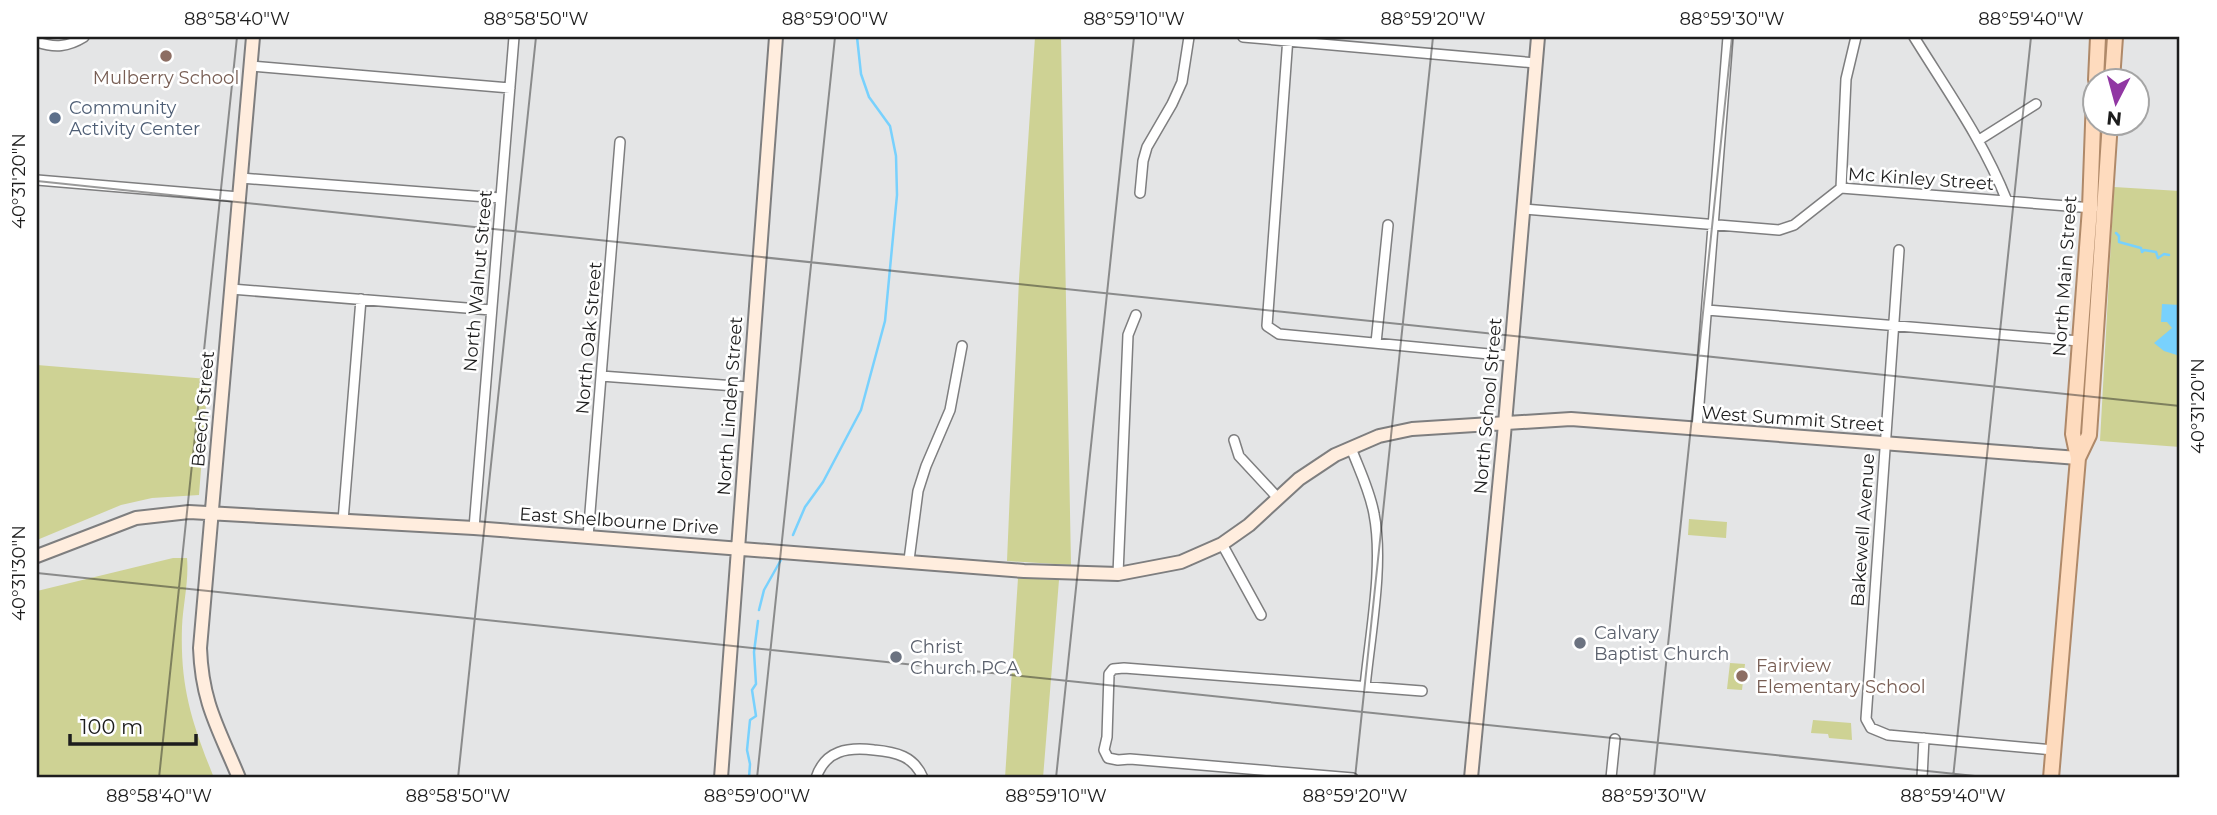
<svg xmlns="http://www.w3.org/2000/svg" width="2217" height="815" font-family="Montserrat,sans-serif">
<rect width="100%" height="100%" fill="#e4e5e6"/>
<path fill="#ced294" d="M1035 37H1061L1071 565 1007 561 1019 279Z
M2114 187 2180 191V447L2100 441Z
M37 365 208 379 199 495 152 498 121 505 37 540Z
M1689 519 1727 522 1726 538 1688 535Z
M173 558H187C189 581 183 604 182 627 180 688 192 723 214 778H37V591Z
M1018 578 1059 580 1043 778H1005Z
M1730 663 1745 664 1742 690 1727 689Z
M1813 720 1851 723 1852 740 1829 738 1828 734 1811 733Z"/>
<path fill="#78d1fd" d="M2162 304 2180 305V356L2164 351 2154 343 2172 328 2167 322H2161Z"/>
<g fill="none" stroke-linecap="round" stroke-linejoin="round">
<path stroke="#78d1fd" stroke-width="2.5" d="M2116 233 2119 236V242L2141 248 2142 252 2144 250 2156 252 2158 258 2164 254 2169 255
M793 535 805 507 823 482 861 410 885 321 897 195 896 156 890 126 869 97 861 74 857 37
M759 610 764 590 782 558
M749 778 750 764 747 750 750 720 756 716 752 690 756 684 754 652 758 621"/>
<defs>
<path id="street" d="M1243 37 1536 63
M1288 37 1267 326 1279 334 1510 356
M1914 37C1948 92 1983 140 2007 201
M37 42C55 48 68 47 84 37
M251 66 510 88
M1979 140 2036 104
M241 178 500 198
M37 180 239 197
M1841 188 1846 79 1856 37
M1140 193 1143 161 1147 147 1172 104 1182 82 1189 37
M1523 209 1779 230 1794 225 1841 188 2093 208
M1899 250 1866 719 1871 728 1888 735 2053 750
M231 289 491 310
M1707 310 2079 341
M1376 343 1388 225
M601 376 749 387
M1697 429 1728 37
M1234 440 1239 456 1278 498
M1351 448C1359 469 1370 491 1374 514 1384 564 1370 635 1365 687
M343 521 361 299
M474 528 514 37
M588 537 620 142
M1222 544 1261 615
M909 560 918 491 926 466 950 410 962 346
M1118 574 1128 335 1136 315
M816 778C825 750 848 747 874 750 896 752 914 756 923 778
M1353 778 1130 759 1118 760 1108 758 1104 750 1107 737 1109 674 1113 669 1124 668 1422 691
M1611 778 1615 739
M1922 778 1924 738"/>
<path id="secondary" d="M37 556 136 518 189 512 474 528 1024 571 1118 574 1181 562 1222 544 1249 525 1299 479 1335 455 1379 436 1412 429 1571 419 2078 458
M239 778C219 729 202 704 200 648L253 37
M721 778 776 37
M1471 778 1504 435 1538 37"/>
<path id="primary" d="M2096 80 2098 37
M2112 80 2115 37
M2078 458 2089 435 2110 122
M2051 778 2078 458 2073 434 2090 208 2094 97"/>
</defs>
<use href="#street" stroke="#7e7e7f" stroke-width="12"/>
<use href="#secondary" stroke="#7e7e7f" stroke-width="16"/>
<use href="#primary" stroke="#af8969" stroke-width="18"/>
<use href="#street" stroke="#fff" stroke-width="9"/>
<use href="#secondary" stroke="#ffedde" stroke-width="12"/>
<use href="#primary" stroke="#fedbbe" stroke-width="14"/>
</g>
<path fill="none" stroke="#1d1d1d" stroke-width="2" stroke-opacity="0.45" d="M37 181 2180 406M37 573 1994 778M159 778 237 37M458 778 536 37M757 778 835 37M1056 778 1134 37M1355 778 1433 37M1654 778 1732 37M1953 778 2031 37"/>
<g fill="#8d6e63" stroke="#fff" stroke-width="2.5">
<circle cx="166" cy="56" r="7"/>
<circle cx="1742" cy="676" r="7"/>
</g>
<circle fill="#5c6f8a" stroke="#fff" stroke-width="2.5" cx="55" cy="118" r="7"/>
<g fill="#6b7280" stroke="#fff" stroke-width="2.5">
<circle cx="1580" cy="643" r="7"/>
<circle cx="896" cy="657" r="7"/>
</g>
<g text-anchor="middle" stroke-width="5" stroke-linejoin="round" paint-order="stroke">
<g font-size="18" fill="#785e54" stroke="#fff">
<text x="166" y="84">Mulberry School</text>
<text x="1756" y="672" text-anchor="start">Fairview<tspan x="1756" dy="21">Elementary School</tspan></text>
</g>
<g font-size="18" fill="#4e5e75" stroke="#fff" text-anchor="start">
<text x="69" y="114">Community<tspan x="69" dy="21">Activity Center</tspan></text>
</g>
<g font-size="18" fill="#1d1d1d" stroke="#fff">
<text transform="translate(1921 179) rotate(4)" y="6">Mc Kinley Street</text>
<text transform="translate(2065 276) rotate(-86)" y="6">North Main Street</text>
<text transform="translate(478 281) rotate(-85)" y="6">North Walnut Street</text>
<text transform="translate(589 338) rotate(-85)" y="6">North Oak Street</text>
<text transform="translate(730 406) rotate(-86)" y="6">North Linden Street</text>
<text transform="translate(1488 406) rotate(-85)" y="6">North School Street</text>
<text transform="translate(203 409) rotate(-85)" y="6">Beech Street</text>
<text transform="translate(1793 419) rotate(4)" y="6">West Summit Street</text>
<text transform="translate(619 521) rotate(4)" y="6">East Shelbourne Drive</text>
<text transform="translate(1863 530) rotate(-86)" y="6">Bakewell Avenue</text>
</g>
<g font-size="18" fill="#5b616d" stroke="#fff" text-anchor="start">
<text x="1594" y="639">Calvary<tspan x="1594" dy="21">Baptist Church</tspan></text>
<text x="910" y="653">Christ<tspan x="910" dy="21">Church PCA</tspan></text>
</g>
</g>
<rect width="2217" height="815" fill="none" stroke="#ffffff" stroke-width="77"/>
<g transform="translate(2116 102) rotate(186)"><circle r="33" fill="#ffffff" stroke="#a5a5a5" stroke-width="2"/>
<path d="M0-5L12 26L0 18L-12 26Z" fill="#9137a3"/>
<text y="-10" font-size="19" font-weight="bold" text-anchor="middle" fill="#1d1d1d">N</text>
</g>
<path d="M70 734v10h126v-10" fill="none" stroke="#1d1d1d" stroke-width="3.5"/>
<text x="80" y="734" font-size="21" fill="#1d1d1d" stroke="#ffffff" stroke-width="5" paint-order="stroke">100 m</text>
<rect x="38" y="38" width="2140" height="738" fill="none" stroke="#1d1d1d" stroke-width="2.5"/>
<g font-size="18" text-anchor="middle" fill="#1d1d1d">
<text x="237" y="25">88°58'40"W</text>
<text x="536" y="25">88°58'50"W</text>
<text x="835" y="25">88°59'00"W</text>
<text x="1134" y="25">88°59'10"W</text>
<text x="1433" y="25">88°59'20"W</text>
<text x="1732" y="25">88°59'30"W</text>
<text x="2031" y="25">88°59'40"W</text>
<text transform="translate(19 181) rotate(-90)" y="6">40°31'20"N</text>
<text transform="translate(2198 406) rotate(-90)" y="6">40°31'20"N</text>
<text transform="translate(19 573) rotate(-90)" y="6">40°31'30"N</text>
<text x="159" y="802">88°58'40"W</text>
<text x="458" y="802">88°58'50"W</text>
<text x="757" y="802">88°59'00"W</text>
<text x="1056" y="802">88°59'10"W</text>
<text x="1355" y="802">88°59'20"W</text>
<text x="1654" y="802">88°59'30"W</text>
<text x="1953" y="802">88°59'40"W</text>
</g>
</svg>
